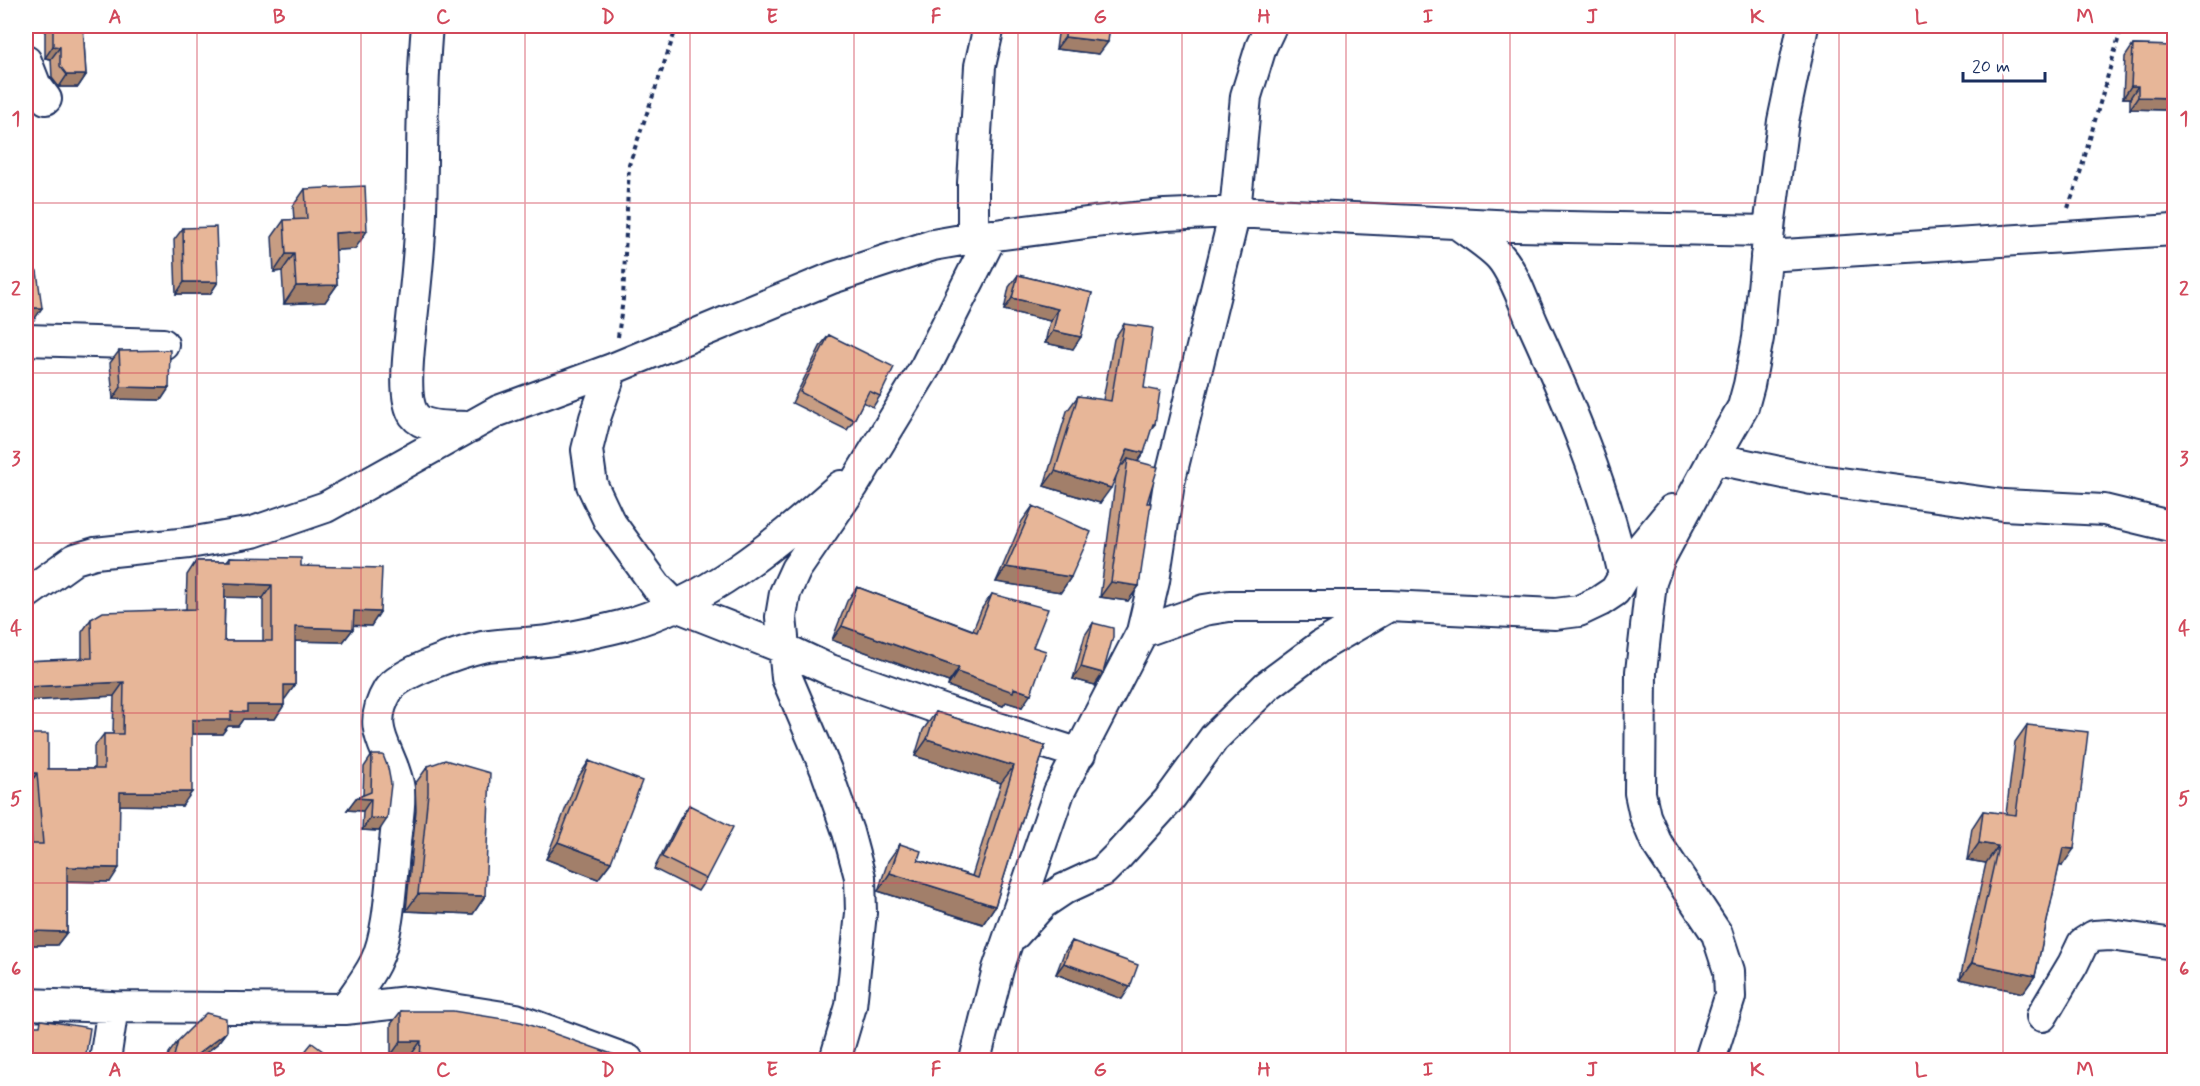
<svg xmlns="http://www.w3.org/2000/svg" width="2200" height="1086" font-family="Mynerve,sans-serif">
<rect width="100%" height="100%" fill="#fff"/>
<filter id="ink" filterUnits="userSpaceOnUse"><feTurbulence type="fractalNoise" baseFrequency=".0167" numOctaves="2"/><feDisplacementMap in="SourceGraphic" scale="12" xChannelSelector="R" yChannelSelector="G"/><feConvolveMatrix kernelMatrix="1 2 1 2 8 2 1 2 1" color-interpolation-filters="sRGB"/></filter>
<g filter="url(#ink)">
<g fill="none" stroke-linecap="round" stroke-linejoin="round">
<defs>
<path id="minor" d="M427 26C421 87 423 149 421 212 420 251 415 290 411 329 409 349 402 398 414 415 425 430 453 426 470 427
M26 61 35 84 46 99
M1458 224C1471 234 1491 246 1501 258 1514 273 1525 306 1533 324 1570 405 1605 488 1624 575
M973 238V183L980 66 989 26
M1766 256 2174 230
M26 340 163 344
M612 369 595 418 587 450 592 485 609 521 657 587 676 606 783 648 830 670 951 713 1080 754
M1713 458 1812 479 2003 505 2104 510 2174 527
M26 594 75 559 95 553 189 543 253 532 326 507 498 411 612 369 832 278 933 245 973 238 1094 222 1165 215 1235 212 1515 226 1769 231
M1142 632 1204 610 1229 606H1389L1555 614 1579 611 1600 601 1615 591 1639 550 1672 510
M1015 934 1043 903 1064 889 1103 871 1118 856 1168 801 1214 738 1267 686 1322 645 1389 606
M26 1004 113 1007 345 1009 408 1002 516 1019 628 1060
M345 1009C355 994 367 979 375 963 390 933 391 877 395 843 396 826 401 806 399 789 393 749 363 732 388 690 400 672 461 652 482 647 506 643 530 644 554 640 576 636 599 632 621 626 707 603 775 544 841 486
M2042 1016 2073 964 2083 943 2094 936 2110 935 2174 944
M105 1060 113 1007
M835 1060 851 1006 861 913 860 877 848 832 826 770 787 678 781 617 785 593 796 569 853 486 926 366 992 235
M975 1060 998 969 1059 792 1142 632 1154 581 1169 483 1235 212 1246 96 1261 47 1271 26
M1710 1060 1730 997 1729 971 1717 934 1656 842 1645 816 1640 793 1641 672 1651 582 1659 560 1711 463 1743 407 1749 385 1758 338 1770 220 1783 121 1803 26"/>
</defs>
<use href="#minor" stroke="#1b2f5e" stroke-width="34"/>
<path stroke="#1b2f5e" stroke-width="4" stroke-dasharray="4.5 4.5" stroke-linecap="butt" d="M2068 208 2078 180 2122 26
M618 337 623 299 629 165 677 26"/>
<use href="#minor" stroke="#fff" stroke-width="30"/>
</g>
<path fill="#c79d83" stroke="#1b2f5e" stroke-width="1.5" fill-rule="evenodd" d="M45 26H83L86 75 78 87H59L52 78 51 59 45 58Z
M1059 26H1110L1099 54 1056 49Z
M2133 45 2175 46V95L2166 110 2130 109V98H2123L2125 57Z
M305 189 355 249 335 250 337 285 325 302 284 304 282 271 274 272 272 237 284 220H294L293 206Z
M183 228 218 282 210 294H176L174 240Z
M1018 275 1092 293 1073 349 1045 343 1050 321 1004 310 1009 287Z
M1124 324 1155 424 1151 429 1138 462 1147 503 1139 586 1128 601 1100 597 1116 475 1100 503 1044 486 1067 411 1078 396 1103 400 1114 339Z
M829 335 880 396 873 407 863 402 854 420 847 430 792 403 821 345Z
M119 351 169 388 161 400 113 399 110 363Z
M1033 506 1071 577 1061 592 996 582 1022 521Z
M230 557 301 566 380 612 371 626 353 625V629L343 642 295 641V685L284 699V705L275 719H243L238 726H228L222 734H192L182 806 120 805 110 882 67 881V932L57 945H26V845L32 844 28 787H26V734L48 769H94V747L104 734H113L114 696 26 701V661L82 659V632L91 619 186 609 187 575 196 561H227ZM225 597 263 598V641H224Z
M857 587 973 630 982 608 992 594 1033 647 1022 707 1006 702 1003 706 948 686 949 682 832 640 847 601Z
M1093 623 1095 685 1073 679 1085 635Z
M936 712 1045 746 995 906 983 924 878 891 888 861 900 844 918 860 972 876 1001 783 915 756 923 730Z
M2027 725 2062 866 2059 865 2035 976 2023 993 1960 979 1986 863 1967 860 1972 828 1983 811 2006 814 2015 742Z
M372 755 379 831 362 830 363 811 347 810 356 798 363 795 364 767Z
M589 761 611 862 598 879 546 859 577 779Z
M428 766 485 896 473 914 406 911 416 810 415 784Z
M689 805 706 879 698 891 654 869 681 817Z
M1072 941 1122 999 1056 974 1064 953Z
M401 1011 629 1060H411V1055H391V1024Z
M226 1032 217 1044 197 1060H167L169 1053 178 1041Z"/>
<path fill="#a27f6a" stroke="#1b2f5e" stroke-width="1.5" d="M1065 37 1108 42 1099 54 1056 49Z
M53 46 60 47 51 59 45 58Z
M67 75H86L78 87H59Z
M2131 86H2138L2130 98H2123Z
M2138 97 2174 98 2166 110 2130 109Z
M367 231 355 249 322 251 335 233Z
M286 254H294L282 271 274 272Z
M184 282H218L210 294H176Z
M337 285 325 302 284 304 296 286Z
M1012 298 1058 309 1050 321 1004 310Z
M26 308H42L34 320H26Z
M1053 331 1081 337 1073 349 1045 343Z
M121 387 169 388 161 400 113 399Z
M1128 449 1144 453 1133 468 1128 459 1123 465 1117 464Z
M1055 471 1111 488 1100 503 1044 486Z
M1006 567 1071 577 1061 592 996 582Z
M1111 582 1139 586 1128 601 1100 597Z
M225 583 272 585 263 598 215 597Z
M354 611 380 612 371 626 344 625Z
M842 626 959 668 949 682 832 640Z
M295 627 353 629 343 642 285 641Z
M1081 667 1103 673 1095 685 1073 679Z
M957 672 1014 688 1031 694 1022 707 1006 702 1003 706 948 686Z
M124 682 114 696 26 701V687Z
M284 685H295L285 699H275Z
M247 705H284L275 719H243L238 726H228L222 734H183L192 720 231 712Z
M927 739 1014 766 1001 783 915 756Z
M26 773H37L28 787H26Z
M120 792H192L182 806 110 805Z
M356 798 371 799 363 811 347 810Z
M370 818 387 819 379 831 362 830Z
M558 842 611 862 598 879 546 859Z
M1979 843 1998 846 1986 863 1967 860Z
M2063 848 2074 849 2062 866 2051 864Z
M67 867 119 868 110 882 57 881Z
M890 873 995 906 983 924 878 891Z
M418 894 485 896 473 914 406 911Z
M26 906H33L26 917Z
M33 931 67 932 57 945H26V942Z
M1064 963 1130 987 1122 999 1056 974Z
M1972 963 2035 976 2023 993 1960 979Z
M226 1032 217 1044 197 1060H194L198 1054Z
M401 1041H421L411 1055H391Z"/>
<path fill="#e7b698" stroke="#1b2f5e" stroke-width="1.5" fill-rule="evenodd" d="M53 26H83L86 75H67L60 66V47L53 46Z
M1066 26H1110L1108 42 1065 37Z
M2133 45 2175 46 2174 98 2138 97V86H2131Z
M365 186 367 231 335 233 337 285 296 286 294 254H286L284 220 307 219 305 189Z
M216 227 218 282H184L183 228Z
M37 271 42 308H26V272Z
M1018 275 1092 293 1081 337 1053 331 1058 309 1012 298Z
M1124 324 1153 328 1144 388 1160 391 1155 424H1153L1144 453 1128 449 1111 488 1055 471 1078 396 1111 401Z
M829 335 894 367 880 396 869 391 854 420 800 392Z
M170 350 169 388 121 387 119 351Z
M1128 459 1158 467 1147 503H1151L1139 586 1111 582Z
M1033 506 1091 532 1071 577 1006 567Z
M230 557 301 558V566L382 568 380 612 354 611 353 629 295 627V685H284V705H247V712H231V720H192V792H120L119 868 67 867V932L33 931V906H26V844H43L37 773H26V734H48V769H104V734H123L124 682 26 687V661L92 658 91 619 103 612 196 609V561H230ZM225 583 272 585V641H224Z
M857 587 977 632 992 594 1048 609 1033 647 1046 651 1031 694 1014 688 1013 692 957 672 959 668 842 626Z
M1093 623 1113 628V637L1103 673 1081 667Z
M936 712 1045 746 995 906 890 873 900 844 921 851 918 860 978 878 1014 766 927 739Z
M2027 725 2088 732 2074 849 2063 848 2035 976 1972 963 1998 846 1979 843 1983 811 2016 815Z
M372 755H383L388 768 391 784 387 819 370 818 371 799 356 798 371 792Z
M445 760 490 773 485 896 418 894 428 793V766Z
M589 761 642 781 611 862 558 842Z
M689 805 733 827 706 879 662 857Z
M1072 941 1138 965 1130 987 1064 963Z
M401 1011H453L521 1022 629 1060H420L421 1041H401Z
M206 1013 226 1018V1032L198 1054 196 1060H173L178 1041Z
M41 1020 90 1028 85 1060H26V1026H40Z
M312 1043 335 1060H298Z"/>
</g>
<path fill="none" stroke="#d1495b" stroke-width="1.5" stroke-opacity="0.55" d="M197 26V1060M361 26V1060M525 26V1060M690 26V1060M854 26V1060M1018 26V1060M1182 26V1060M1346 26V1060M1510 26V1060M1675 26V1060M1839 26V1060M2003 26V1060M26 203H2174M26 373H2174M26 543H2174M26 713H2174M26 883H2174"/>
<rect width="2200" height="1086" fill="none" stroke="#fff" stroke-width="66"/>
<path d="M1963 72v9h82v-9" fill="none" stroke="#1b2f5e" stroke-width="3"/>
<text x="1972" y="72" font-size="18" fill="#1b2f5e" stroke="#ffffff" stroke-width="4.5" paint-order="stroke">20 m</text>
<rect x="33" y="33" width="2134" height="1020" fill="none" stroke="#d1495b" stroke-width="2"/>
<g font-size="20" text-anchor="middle" font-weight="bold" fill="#d1495b">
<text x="115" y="23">A</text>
<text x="279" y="23">B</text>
<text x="443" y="23">C</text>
<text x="608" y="23">D</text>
<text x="772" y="23">E</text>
<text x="936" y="23">F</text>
<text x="1100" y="23">G</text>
<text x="1264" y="23">H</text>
<text x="1428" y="23">I</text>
<text x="1592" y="23">J</text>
<text x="1757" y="23">K</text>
<text x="1921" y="23">L</text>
<text x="2085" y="23">M</text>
<text x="16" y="125">1</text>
<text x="2184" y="125">1</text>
<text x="16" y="295">2</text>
<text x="2184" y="295">2</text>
<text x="16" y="465">3</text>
<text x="2184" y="465">3</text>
<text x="16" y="635">4</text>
<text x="2184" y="635">4</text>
<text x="16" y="805">5</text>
<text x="2184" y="805">5</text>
<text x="16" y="975">6</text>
<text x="2184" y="975">6</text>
<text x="115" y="1076">A</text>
<text x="279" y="1076">B</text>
<text x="443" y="1076">C</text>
<text x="608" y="1076">D</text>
<text x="772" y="1076">E</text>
<text x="936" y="1076">F</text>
<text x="1100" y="1076">G</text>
<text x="1264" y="1076">H</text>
<text x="1428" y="1076">I</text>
<text x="1592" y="1076">J</text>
<text x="1757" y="1076">K</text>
<text x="1921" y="1076">L</text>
<text x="2085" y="1076">M</text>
</g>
</svg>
